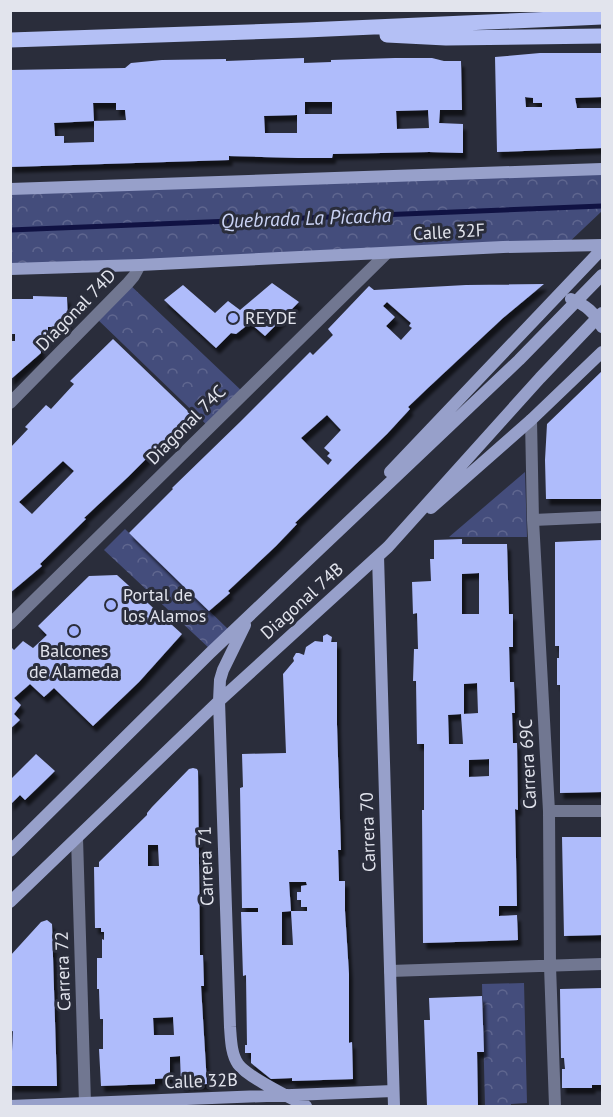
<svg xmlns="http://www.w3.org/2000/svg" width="613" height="1117" font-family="'PT Sans',sans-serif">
<defs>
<pattern id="park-crowns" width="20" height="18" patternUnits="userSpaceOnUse" patternTransform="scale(1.5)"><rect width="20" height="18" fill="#444d7c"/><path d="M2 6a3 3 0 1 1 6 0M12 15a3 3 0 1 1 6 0" fill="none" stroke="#5f668f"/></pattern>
<filter id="shadow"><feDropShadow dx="3.5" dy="6" stdDeviation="1.5" flood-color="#0009"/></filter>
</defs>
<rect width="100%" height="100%" fill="#2a2d3b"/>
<path fill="url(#park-crowns)" d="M602 169V211L565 246 11 269 10 189Z
M128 283 244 393 209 427 95 317Z
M525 472 527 537H449Z
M125 529 229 630 210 649 104 550Z
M524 983 527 1103 511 1104V1106H485L482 984Z"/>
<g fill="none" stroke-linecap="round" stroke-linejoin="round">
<path stroke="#101243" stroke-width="5" d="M10 230 602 206"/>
</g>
<path fill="#afbcfb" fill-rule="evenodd" filter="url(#shadow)" d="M540 53H602V97L575 98 577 108H602V148L497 152 495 57ZM525 97 533 98V103H542V107H526Z
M304 58V63L331 62V60L395 58H432L444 61H461L462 110H440L439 123 463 124V153L429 152 333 154 332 158H298L229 156V160L10 167V70L125 68 131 63 162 60 226 59V61ZM305 102H332V114H305ZM93 103H116V110H125L126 120 94 121V142L64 143V136H55L54 123 94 121ZM428 110 429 128 397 129 396 111ZM297 115V133H265L264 116Z
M272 283 299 302 265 336 250 323 236 334 231 333 216 348 164 300 183 285 215 313 228 301 240 310Z
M544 284 503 318 429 387 408 407 410 409 387 434 295 523 297 524 276 546 228 591 230 593 209 611 129 533 173 489 172 488 241 421 310 352 313 355 333 335 328 329 369 286 374 290 466 285ZM387 302 411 323 409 326 412 328 401 340 386 326 395 317 383 306ZM327 415 341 430 324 448 330 453 327 456 332 460 328 465 301 438Z
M33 296 67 297 68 327H48V341H40L41 353 10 380 11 341H15V334H10V299H33Z
M113 339 191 414 128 477 84 518 86 519 40 564 42 566 10 593V448L28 429 25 427 46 405 51 409 74 384 70 381ZM63 461 74 471 32 514 19 502Z
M602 371V499H546L545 460 547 424Z
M462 539V544H507L509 614H513V647H509L510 682H514L515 713H512L513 743H517L518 810 515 809 517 906H499V916L517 915 518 940 423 943 422 810H424V744H417L416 681H413L414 649H418L417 613 413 614 412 582 431 581 430 559H434V540ZM479 573V614H462V574ZM477 683 478 713 464 714V684ZM461 714 463 744H449L448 715ZM489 759V776L469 777V760Z
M602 540V792L560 793V685H557V658H559V646H555V542Z
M117 575 182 634 139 682 93 726 54 688 44 697 30 684 14 698 21 705 14 714 20 720 10 729V646L14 650 23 641 33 648 47 635 38 626 89 576Z
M327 634 332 637 331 642H337V725L341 850H338L339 881H345V911L349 974V1043L352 1042 353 1079 292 1081V1078L271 1079 251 1063V1053H245V1045H247L246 975 243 976 241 912H258V908H242L240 788 243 787 242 754 286 753 283 674 294 661 293 658 296 653H299L304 655 306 647 315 641 323 642V636ZM289 882H306L307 885 301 886V892H297V900H301V907H307V911H291ZM291 911 293 945H282V912Z
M36 754 55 771 25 800 20 795 10 805V780Z
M193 768 197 769 198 771 200 955H203L204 986H201L207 1084 181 1085 180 1056 170 1057V1078L155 1079V1084L101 1086 99 1049H103V1019H100L99 989H97V958H102V939L104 940V932H101V928H95L94 867H99V862L147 815V813L152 807 189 769ZM148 845H158L159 866H148ZM173 1017 174 1035H154L153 1018Z
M562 837H602V935L564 936Z
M47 920 52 924 57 1086H10V1051H12L13 1031 10 1032V956L41 922Z
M602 988V1085H592V1088H562V1069H565L564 1058H561L560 989Z
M482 996 484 1052H477L478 1106H427L424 1020H430L429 998Z"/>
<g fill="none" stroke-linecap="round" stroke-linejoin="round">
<path stroke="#717791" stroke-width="12" d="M10 403 128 283 134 276 140 265
M531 420 533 520 549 811 550 966 555 1106
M533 520 602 517
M10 624 387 253
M549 811H602
M77 838 85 1103
M390 971 602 964"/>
<path stroke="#97a0ca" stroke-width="12" d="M10 189 602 169
M10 269 140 265 503 247 602 245
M571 299C586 305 595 313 602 327
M390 472 602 249
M431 508 531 420 602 352
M378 556 394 1106
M245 625 223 670 220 680 219 701 230 1027C231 1039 231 1054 238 1064 247 1077 291 1098 306 1106
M10 851 210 653 519 360 602 275
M10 902 219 701 388 547 540 378 602 313
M10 1106 393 1091"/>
<path stroke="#b4c0f5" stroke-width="15" d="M387 35 446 38 602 36
M10 40 306 30 602 17"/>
</g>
<g fill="#a3b2fd" stroke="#2a2d3b" stroke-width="2">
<circle cx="233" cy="318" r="6"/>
<circle cx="111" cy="605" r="6"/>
<circle cx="74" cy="631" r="6"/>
</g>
<g text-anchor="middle" stroke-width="6" stroke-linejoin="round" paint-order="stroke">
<g font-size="18" fill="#e2e4ed" stroke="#2a2d3b">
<text transform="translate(449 232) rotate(-3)" y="6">Calle 32F</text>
<text transform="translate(76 310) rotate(-46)" y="6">Diagonal 74D</text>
<text transform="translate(186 425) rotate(-45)" y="6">Diagonal 74C</text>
<text transform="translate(302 601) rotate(-42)" y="6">Diagonal 74B</text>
<text transform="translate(528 764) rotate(-93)" y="6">Carrera 69C</text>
<text transform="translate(368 832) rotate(-92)" y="6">Carrera 70</text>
<text transform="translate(206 866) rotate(-92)" y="6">Carrera 71</text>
<text transform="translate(63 971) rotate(-92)" y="6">Carrera 72</text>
<text transform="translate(201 1081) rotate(-2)" y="6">Calle 32B</text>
</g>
<g font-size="18" fill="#e2e4ed" stroke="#2a2d3b" text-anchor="start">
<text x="245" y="324">REYDE</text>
<text x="123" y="601">Portal de<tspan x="123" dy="21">los Alamos</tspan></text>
<text x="74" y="657" text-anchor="middle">Balcones<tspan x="74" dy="21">de Alameda</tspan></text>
</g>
<g font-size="20" font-style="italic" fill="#cad3f5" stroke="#2a2d3b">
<text transform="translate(306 218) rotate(-2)" y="7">Quebrada La Picacha</text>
</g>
</g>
<rect width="613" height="1117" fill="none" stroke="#e2e4ed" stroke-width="24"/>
</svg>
